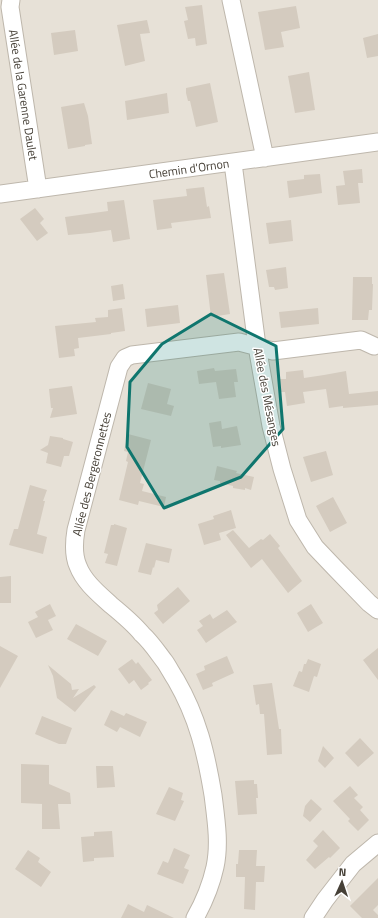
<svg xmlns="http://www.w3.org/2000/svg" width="378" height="918" font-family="'Titillium Web',sans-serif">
<rect width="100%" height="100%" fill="#f3f0e9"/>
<path fill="#e7e1d7" d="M0 0H378V918H0Z"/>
<path fill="#d4cbbf" d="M202 5 207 44 196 46 195 38 188 39 184 21 188 20 185 7Z
M296 6 300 28 281 32 284 47 265 50 258 12Z
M147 20 150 33 140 34 145 61 125 66 117 25Z
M75 30 78 51 54 55 51 33Z
M378 34V56L367 58 363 38Z
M309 72 315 110 295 113 288 76Z
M210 83 218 122 196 127 190 101H188L186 93V88Z
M167 93 169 113 127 120 125 101Z
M84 103 88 116 92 144 85 145V146L68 149 61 107Z
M362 169 363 183H358L360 203 338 205 336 186 345 185 343 171Z
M320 174 322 193 289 198 287 181 304 179V175Z
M204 187 207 207 209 206 211 218 171 223 172 228 157 230 153 200 187 196 186 189Z
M124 200 130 239 113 242 111 230 90 233 68 235 65 217 108 211 107 202Z
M35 208 44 219 40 223 48 233 37 241 20 219Z
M291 220 293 241 269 244 266 223Z
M286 267 288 288 275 290 274 287H269L266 270Z
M224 273 230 314 211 317 206 275Z
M353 277H372V284H373L372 310H369L368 320H352Z
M123 284 125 299 113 301 111 286Z
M178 305 180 323 147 327 145 309Z
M122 308 125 331 111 333V334L78 338 79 348 74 349 75 356 59 358 55 326 96 322 95 318 108 317V310Z
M318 308 319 324 281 328 279 312Z
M214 368 215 371 236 369 238 382H234L236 397 219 399 216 382 199 384 197 371Z
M303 370 304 378 324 375 346 371 349 394 378 391V405L343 408V406L329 408 326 389 303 392 305 403 287 406 285 392H281L280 379H286V372Z
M148 383 171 389 167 404 174 406 171 416 141 409Z
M72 386 77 414 50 418 53 408H51L49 389Z
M221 421 222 429 237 426 241 445 221 448V446L213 447 209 423Z
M128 434 151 440 140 483 144 484 142 491 166 497 164 507 139 501 138 505 119 500 128 462 126 461 128 452 124 451Z
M50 436 63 438V439L73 442 69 456H64L61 467 46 463 48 453 40 450 48 445Z
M326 451 333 475 311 482 303 457Z
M217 466 237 471 236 473 254 477 251 490 245 488V490L233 488V486L220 483V481L214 480Z
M30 485 47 490 43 501H45L37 534 47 537 43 554 9 545 14 529H18Z
M333 497 347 523 330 532 316 506Z
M231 510 236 528 219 533 221 540 204 545 198 524 214 519 213 516Z
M114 524 127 528 117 566 105 563 108 554 104 553 111 525H114Z
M233 530 249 548 261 539 263 540 270 534 280 546 278 548 302 581 288 593 262 559 251 568 226 535Z
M146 543 172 549 169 563 156 560 154 568 153 567 151 575 138 572Z
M11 576V603H0V577Z
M178 587 190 601 163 624 154 613 158 610 157 605Z
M50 604 56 616 48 620 53 630 36 638 28 622 38 617 35 612Z
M311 604 323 623 308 632 297 613Z
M227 610 237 622 206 643 197 630 203 626 199 621 210 614 213 619Z
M76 624 107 641 98 656 67 639Z
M0 646 18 656 0 688Z
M378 648V680L363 660Z
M227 656 234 673 212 683 213 686 203 690 196 674 205 670 204 666Z
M132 659 136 664 138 662 152 680 148 683 149 684 141 690 134 680 129 684 118 669Z
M308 659 321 664 317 677 314 676 309 692 293 686 299 671 302 672 304 664H306Z
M48 665 71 684 72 690 79 689 73 698 94 685 96 687 75 712 57 698 53 676Z
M272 683 279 729H281L282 754 267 755 264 714H260L259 704 256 705 253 685Z
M111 710 124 716 126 713 147 722 140 737 120 727 117 732 104 725Z
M42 716 72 728 66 744H59L35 734Z
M360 738 374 753 358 767 345 753Z
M323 746 334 758 325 768 318 761Z
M21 764 49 765V784L70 793 71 804H58L60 829H42V804L21 803Z
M96 766H113L115 787 97 788Z
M254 780V784H257L258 798H256L257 814 238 815 235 781Z
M350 786 358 795 354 798 363 807 360 810 369 820 358 831 348 821 350 819 333 801Z
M169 787 183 793 181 800 184 801 175 821 156 814Z
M311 799 322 809 310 822 303 816 305 806Z
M323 830 340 848 330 858 329 857 315 869 306 860 318 846 313 841Z
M112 831 114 857 94 858V861L83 862 81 837 94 836V832Z
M174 848 190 855 184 868 189 870 183 884 157 874 163 861 168 863Z
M28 850 40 858 38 862 51 872 41 887 15 869Z
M239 850H257L256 866H265L264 882H256L255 910 244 909 245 877H236V864H238Z
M378 878V905L373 910 378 915V918H362L350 906Z
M128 904 144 912 147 905 174 918H121Z"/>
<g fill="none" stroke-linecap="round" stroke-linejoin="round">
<defs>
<path id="minor" d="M11 0 10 7 38 189
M231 0 265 158
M233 163 257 346 271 426 282 469 298 520 315 547 335 568 369 603 378 610
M0 194 378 142
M195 918C204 902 211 885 215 867 220 844 216 819 213 795 206 753 198 718 176 680 172 674 169 668 165 662 158 653 151 642 142 634 133 623 122 614 111 605 99 594 84 582 78 566 73 555 74 542 76 530L119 367 125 358 132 355 239 342 273 351 361 340 374 346
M313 918 325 900 353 864 378 843"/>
</defs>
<use href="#minor" stroke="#beb7ac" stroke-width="19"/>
<use href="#minor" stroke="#fff" stroke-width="17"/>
</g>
<path fill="#0f766e" fill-opacity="0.2" stroke="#0f766e" stroke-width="3" stroke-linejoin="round" d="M211 314 276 346 283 429 241 477 164 508 127 447 130 382 162 344Z"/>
<g text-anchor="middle" stroke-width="3" stroke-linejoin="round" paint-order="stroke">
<g font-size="12" fill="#464037" stroke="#fff">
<text transform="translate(23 95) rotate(81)" y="4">Allée de la Garenne Daulet</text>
<text transform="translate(189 169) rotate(-8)" y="4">Chemin d'Ornon</text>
<text transform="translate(267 397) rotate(79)" y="4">Allée des Mésanges</text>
<text transform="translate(92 474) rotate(-76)" y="4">Allée des Bergeronnettes</text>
</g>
</g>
<g transform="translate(342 882) rotate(3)" stroke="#ffffff" stroke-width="3" paint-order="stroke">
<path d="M0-3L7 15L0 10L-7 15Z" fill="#464037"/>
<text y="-6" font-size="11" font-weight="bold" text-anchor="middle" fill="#464037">N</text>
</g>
</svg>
